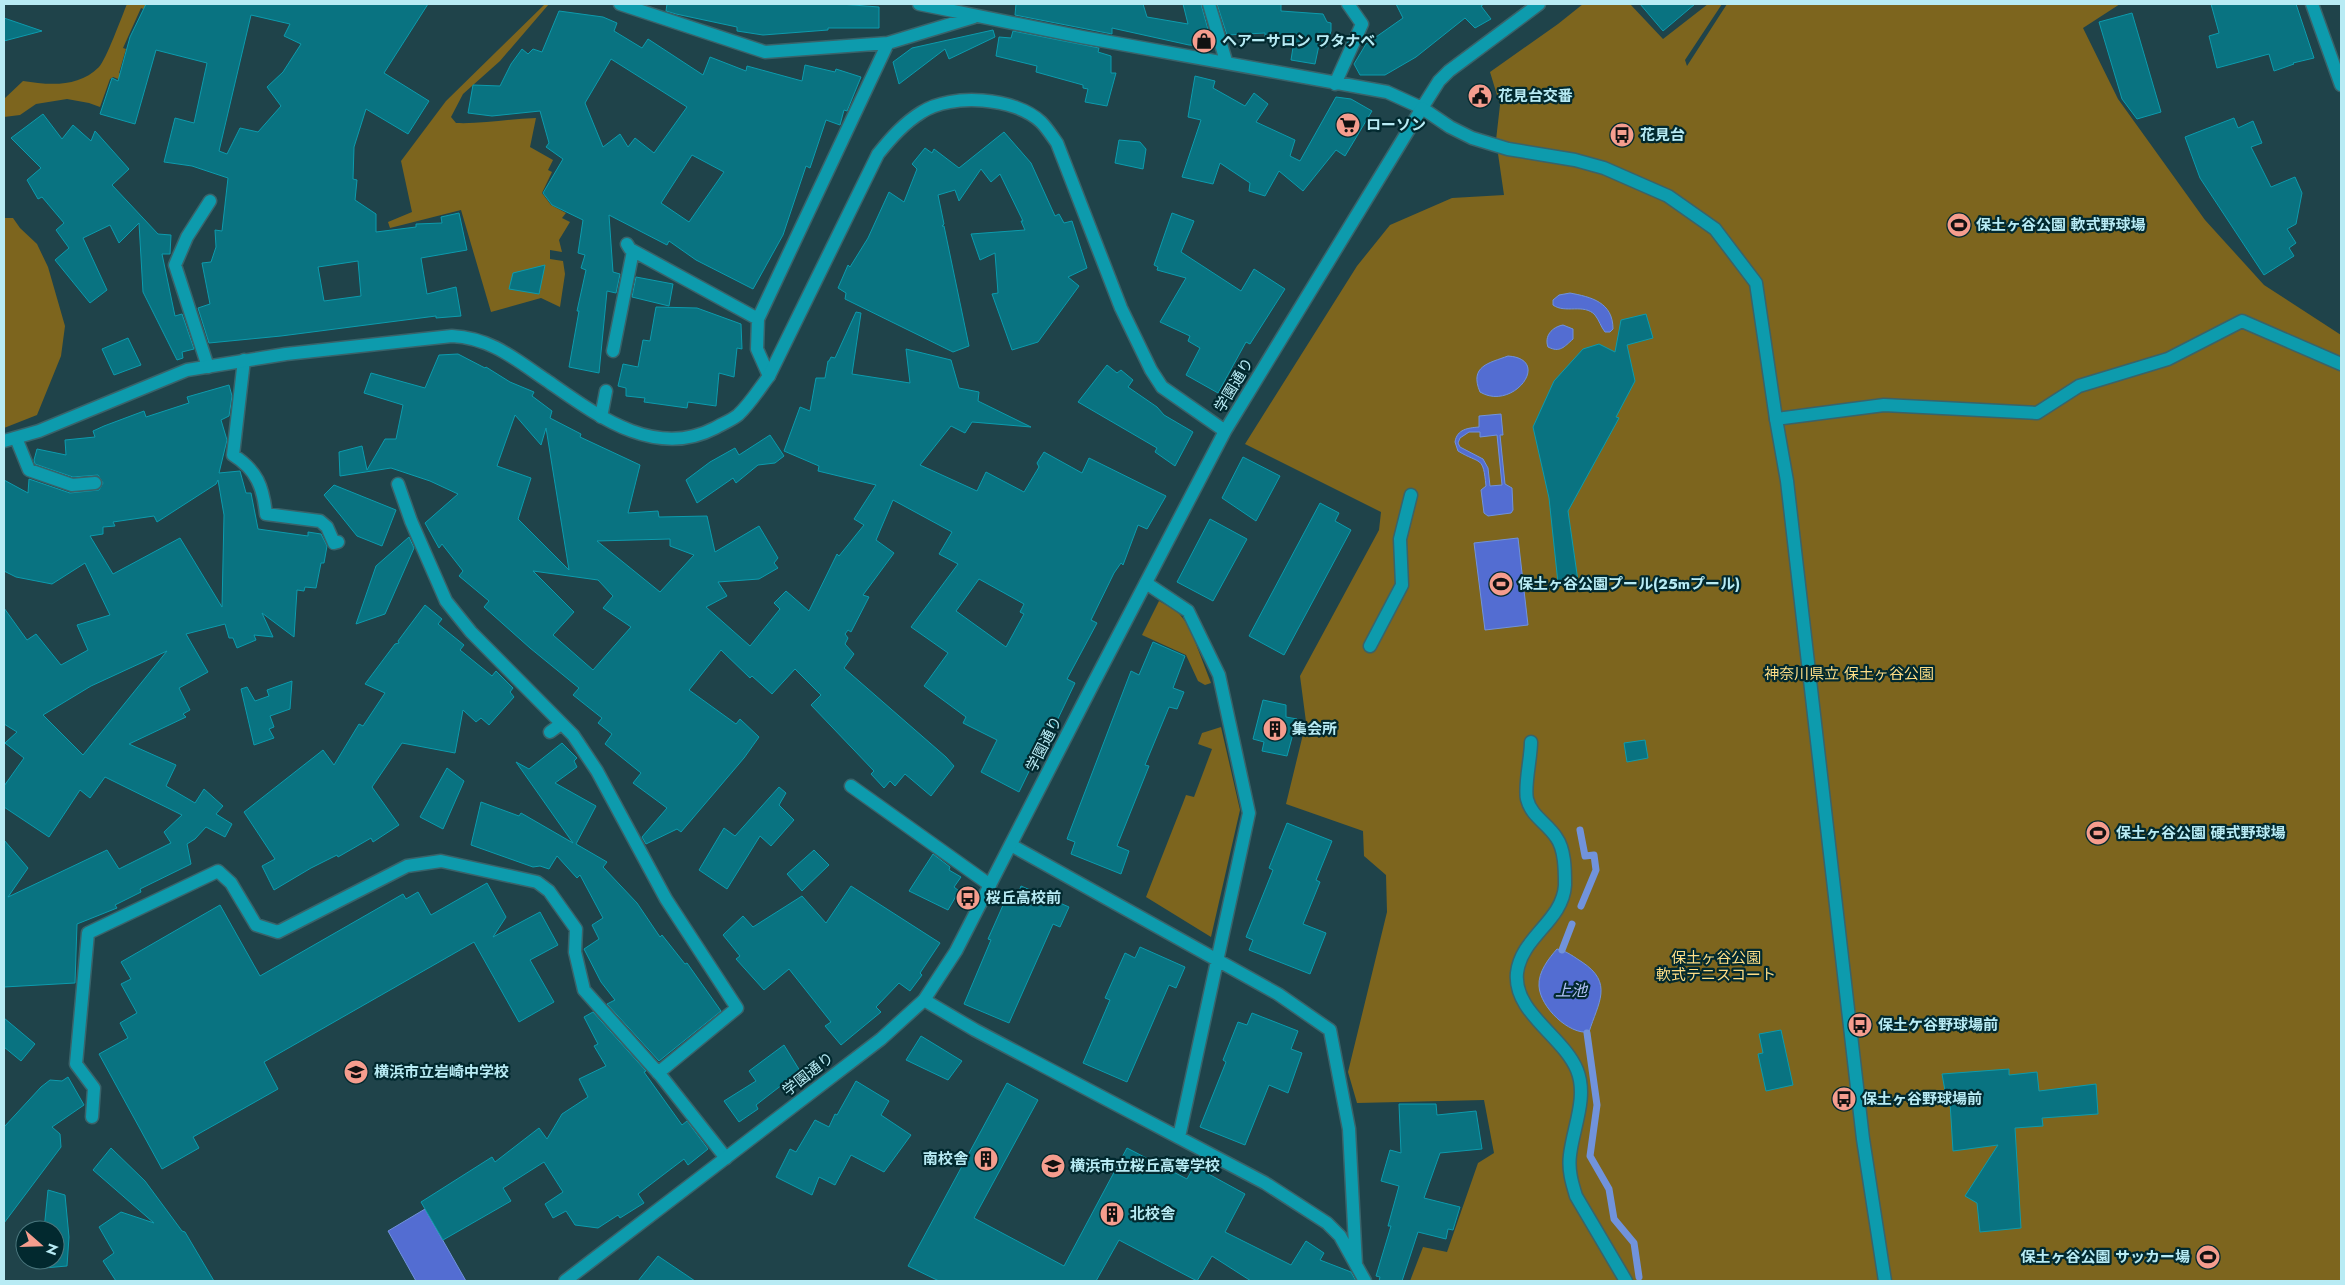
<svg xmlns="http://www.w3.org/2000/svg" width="2345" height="1285" font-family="Jost,'Noto Sans JP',sans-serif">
	<rect width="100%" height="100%" fill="#1f434a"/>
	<path fill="#7d651e" d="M127 4H151L158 7 155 14 141 8 123 48 126 49 119 73 122 74 124 81 113 77 110 79 100 107 89 103 67 99 36 104 20 115 4 117V99L23 81C49 85 78 88 99 67 106 60 122 16 127 4Z
		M545 4H549L500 61 463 94 451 117 456 123C482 124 509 119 536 118L530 147 553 160 548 170 552 172 542 193 551 205 566 213 562 218 570 222 559 240 562 252 550 250V259L563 261 565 274 560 307 541 298 491 312 461 210 390 228 388 222 412 212 401 161 446 101Z
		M1583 4H1630L1663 39 1708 4H1722L1685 60 1687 66 1727 4H2120L2083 28 2118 99 2205 220 2264 285 2341 335V1281H1410L1423 1247 1447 1252 1478 1163 1494 1153 1484 1100 1357 1103 1348 1072 1387 912 1386 875 1364 856 1363 831 1286 804 1306 722 1300 676 1379 530 1381 512 1245 444 1357 266 1390 225 1452 198 1504 195 1496 140 1500 105 1490 72 1558 24Z
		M4 218H13L20 228 37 244 48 267 65 326 61 356 37 415 4 428Z
		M1159 601 1177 611 1189 626 1211 683 1205 685 1198 681 1186 655 1142 635Z
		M1221 727 1240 810 1211 937 1146 897 1183 803 1186 795 1194 797 1212 749 1198 744 1202 733Z"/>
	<path fill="#536dd2" stroke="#7193dc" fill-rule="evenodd" d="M1570 293C1591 297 1613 302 1613 329L1610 332H1605C1601 327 1599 320 1595 315 1584 303 1565 314 1553 305V300L1559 295Z
		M1563 325 1573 329V339C1564 347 1560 353 1548 347 1544 336 1552 327 1563 325Z
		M1508 356C1553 359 1513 412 1480 392 1469 366 1489 363 1508 356Z
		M1501 414 1503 435H1500L1505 484 1512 488 1513 510 1511 513 1488 516 1484 513 1481 490 1486 486C1483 455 1481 465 1458 451L1455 442C1457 429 1468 428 1479 427V416ZM1469 432H1480V437L1497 435 1502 485 1490 486 1488 468 1483 459 1460 447 1458 443 1460 438Z
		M1518 538 1528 625 1485 630 1474 543Z
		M1557 949C1567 951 1574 957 1582 962 1614 983 1598 1003 1589 1032 1569 1035 1540 1007 1539 986 1538 972 1549 958 1557 949Z
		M425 1209 466 1281H416L388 1231Z"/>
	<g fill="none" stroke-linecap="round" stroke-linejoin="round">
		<path stroke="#7193dc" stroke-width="7" d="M1580 830 1585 856 1594 855 1596 870 1581 906
			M1562 950 1572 924
			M1587 1033 1597 1105 1590 1156 1609 1189 1614 1219 1634 1243 1639 1277"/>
	</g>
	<path fill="#097381" stroke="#0d9bad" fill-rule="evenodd" d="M146 4H428L384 73 429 101 408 134 366 109 354 147 353 179 357 180 355 200 376 214V232L416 227V224L442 223 441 217 459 213 467 250 421 258 427 294 456 287 461 316 436 318V316L281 336 209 343 198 308 210 304 202 263 211 262 216 247 215 230 222 231 228 178 192 166 164 162 175 118 194 123 207 63 156 50 135 124 100 114 112 78 118 81 130 37ZM251 15 290 24 284 36 301 44 283 72 267 87 281 106 258 132 240 128 227 154 219 151ZM358 261 361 296 324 301 318 267Z
		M667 4H840L879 7V28H828V30L763 35 737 31V27L676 14 666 11Z
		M1016 4H1143L1147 17 1188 24 1183 4H1201L1210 37 1209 46 1189 45 1112 28V34L1015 15Z
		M1217 4H1281V11L1323 14 1327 22 1331 23V31L1326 47 1319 45 1315 64 1291 60 1294 41 1265 39V33L1227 35Z
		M1396 4H1484L1481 6 1491 19 1475 28 1465 18 1416 57 1385 75H1360L1354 64 1366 44 1403 18Z
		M1640 4H1695L1663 31Z
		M2211 4H2296L2314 58 2293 63 2294 64 2274 71 2269 54 2217 68 2209 36 2219 33Z
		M559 11 603 17 617 23 614 31 642 48 648 39 703 75 710 57 746 71 747 66 802 81 805 65 835 72 836 69 861 77 847 111 844 110 840 125 826 120 810 168 806 166 783 235 753 289 696 260 669 241 667 245 609 215 613 272 620 274 616 293 607 291 599 373 569 367 579 311H577L586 270 581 268 585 255 578 253 583 220 552 205 543 193 563 159 546 147 549 143 540 111 492 116 468 113 473 85 500 86 511 64 522 49 528 54 533 49 542 52ZM611 59 687 107 654 153 635 138 628 147 620 134 603 147 585 103ZM692 155 724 172 689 222 661 203Z
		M2132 13 2161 112 2137 119 2122 99 2099 22Z
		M4 18 42 31 4 41Z
		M993 30 995 37 949 59 945 49 899 84 893 62 912 48Z
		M1013 31 1099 48 1098 52 1111 56V73H1116L1107 106 1085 102 1088 89 1083 88V85L1036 72 1037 66 996 56 999 37 1011 38Z
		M1195 76 1215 81 1213 88 1245 106 1254 93 1268 104 1256 122 1295 140 1290 156 1300 161 1336 97 1351 99 1372 111 1345 156 1336 150 1303 191 1279 171 1265 196 1249 191 1250 183 1220 163 1213 184 1182 177 1201 120 1188 117Z
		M43 114 62 139 73 125 91 141 95 131 129 169 112 185 158 234 171 235 170 254H162L175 316 182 314 194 349 182 352 183 358 177 360 143 292 139 223 119 243 110 225 83 238 107 290 90 303 55 260 69 248 56 230 64 223 42 197 38 199 27 180 41 168 11 138Z
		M2234 118 2238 128 2253 121 2262 143 2251 147 2271 187 2295 177 2302 193 2296 224 2287 229 2296 243 2289 248 2294 256 2264 275 2200 178 2185 137Z
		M1004 132 1031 163 1055 216 1059 214 1064 223 1072 221 1087 268 1068 277 1079 286 1038 342 1012 350 992 294 998 293 995 253 980 260 971 234 1025 230 1021 221H1023L1000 174 991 182 981 169 959 201 955 190 938 195 944 224 942 226H944L969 346 953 352 845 299 846 293 838 288 848 265 850 267 868 238 889 192 904 202 917 169 912 164 925 148 932 153 934 149 959 168Z
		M1119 140 1140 142 1146 149 1143 169 1115 163Z
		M1172 213 1194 221 1181 252 1241 291 1254 269 1285 289 1250 344 1246 342 1218 393 1186 375 1200 348 1188 341 1190 336 1160 322 1186 278 1157 270 1158 267 1154 265Z
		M545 265 539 294 509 289 513 273Z
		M636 277 673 284 669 306 632 297Z
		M656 307 697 308 741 324 742 349 737 348 734 377 719 373 716 406 688 402 687 408 644 402 645 398 626 396V388L618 386 623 364 638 367 643 340 650 341Z
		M856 312 861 313 852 374 910 383 906 349 951 360 959 388 979 392 978 401 1031 427 972 422 965 433 951 426 920 465 977 491 986 472 1024 492 1039 467 1037 463 1044 452 1082 473 1089 458 1166 496 1147 529 1138 525 1123 565 1121 563 1114 573 1091 620 1097 623 1067 679 1075 683 1054 727 1051 726 1019 792 981 772 997 740 963 723 966 717 924 686 948 653 911 627 958 564 939 554 952 532 893 500 876 540 894 553 863 595 869 597 851 632 848 630 845 634 848 638 845 644 854 654 844 668 946 757 954 766 931 796 905 774 895 786 890 781 884 788 871 774 874 771 811 705 821 695 795 669 772 694 752 676 750 678 721 650 689 690 736 724 740 719 759 737 744 758 681 832 677 829 646 844 642 837 667 808 633 783 641 773 605 744 612 734 598 723 602 718 573 695 579 688 530 648 484 607 489 601 459 576 463 571 442 544 439 548 425 523 458 494 430 481 391 468 340 476 339 452 362 446 367 470 385 439H396L403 405 364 393 371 373 425 388 439 355 458 354 485 368 486 367 510 382 534 392 532 396 552 411 550 418 581 434 580 437 640 465 628 513 658 511 659 517 707 516 715 552 759 526 778 558 774 563 778 568 759 579 718 582 727 596 706 607 750 646 780 609 774 603 786 591 809 611 837 554 839 556 864 525 854 519 876 485 818 471 819 466 784 451 800 407 810 411 816 378H825L828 361H829L831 357 835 358ZM515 415 541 445 546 428 569 570 518 519 531 478 497 466ZM670 539V546L694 555 660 592 597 541ZM533 571 598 580 613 596 603 608 631 627 593 670 553 635 574 612ZM979 579 1024 604 1020 612 1024 614 1006 647 956 611Z
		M1646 314 1653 338 1627 345 1635 381 1616 417 1619 418 1568 511 1578 581 1558 583 1549 498 1533 427 1554 381 1583 349 1599 344 1615 352 1621 320Z
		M128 338 141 365 114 375 102 349Z
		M1107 365 1117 373 1121 370 1133 380 1128 387 1157 407 1164 415 1193 432 1175 466 1155 452 1157 448 1078 402Z
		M229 385 232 396 229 416 221 420 227 440 219 473 240 471 246 493H251L258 529 308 536V532L321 534 327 546 324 563H321L316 588 305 587 304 591 297 590 294 637 262 613 273 637 254 635 256 640 237 648 233 638H229L225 624 186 634 208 672 179 688 190 710 183 714 186 717 129 744 176 765 166 786 195 803 204 789 223 806 216 814 232 824 225 837 206 827 195 839 187 844 191 864 140 889 141 892 115 905 117 908 77 924 75 983 4 987V840L28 868 8 897 107 850 119 869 171 843 164 832 182 815 105 777 90 798 80 790 49 837 4 807V786L24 758 5 743 17 732 4 724V608L27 640 36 634 61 665 88 650 77 625 110 615 85 563 52 584 16 577 4 571V480L28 493 29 479 70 493 99 490 103 483 98 475 73 477 35 464 34 460 37 449 66 455 65 440 95 437 93 431 104 426 144 411 146 417 189 403 187 397ZM218 480 224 515 222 607 180 538 113 574 90 536 103 534V527L115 526 113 522 154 516 157 522 216 484ZM167 651 83 755 43 715 91 686Z
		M770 435 784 456 775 463 758 465 736 483 733 478 697 503 686 480 710 462 735 448 739 455Z
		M1243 457 1280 476 1256 521 1222 498Z
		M334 485 396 510 382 546 357 536 324 495Z
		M1320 503 1339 513 1335 521 1351 530 1284 655 1249 636Z
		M1210 519 1247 539 1213 601 1177 582Z
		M409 537 414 548 385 614 356 624 376 566Z
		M425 605 442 619 438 624 464 645 460 650 492 676 496 671 513 688 510 692 514 697 489 725 481 718 476 722 463 710 455 753 402 743 372 787 399 825 373 842 371 838 338 857 337 855 311 868 274 890 262 866 275 859 244 812 323 750 334 765 359 724 363 726 385 693 365 684 395 644 399 643 398 641Z
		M1153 642 1185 656 1173 688 1184 692 1177 709 1169 707 1145 765 1149 766 1117 846 1129 851 1121 874 1071 854 1075 842 1067 839 1131 671 1139 675Z
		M292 681 290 709 270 716 274 727 269 729 274 738 254 745 241 689 247 687 255 701 269 696 267 690Z
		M1263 700 1286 705V717L1297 719 1287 756 1262 751 1264 742 1253 739Z
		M1645 740 1648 758 1627 762 1624 743Z
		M562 743 577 758 574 761 577 767 555 783 596 806 576 844 607 862 603 867 637 903 660 937 662 935 685 964 687 963 721 1011 659 1061 607 1004 615 1000 601 982 584 949 599 939 592 925 603 918 580 875 577 878 557 856 549 869 540 866 533 867 471 845 481 802 519 816 521 813 573 843 516 762 529 769Z
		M447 768 464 781 443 829 420 817Z
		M779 787 786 793 779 805 794 820 771 846 760 836 727 889 699 870 724 828 735 836Z
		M1287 823 1332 841 1316 880 1320 882 1303 924 1326 933 1310 974 1249 950 1253 940 1246 937 1273 870 1269 868Z
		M814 850 829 865 802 891 787 874Z
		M933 854 950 867 949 870 961 877 954 887 959 891 948 910 909 891Z
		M487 883 506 917 493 937 540 912 558 945 530 960 554 1002 519 1022 474 942 264 1062 278 1089 193 1137 199 1148 162 1169 99 1054 128 1038 120 1023 137 1013 121 984 131 979 121 962 220 905 260 976 403 894 406 899 418 892 431 915Z
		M851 886 940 943 920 973 922 975 910 991 899 983 876 1007 881 1012 841 1045 825 1026 831 1022 789 969 764 990 736 959 740 956 723 935 743 916 753 927 802 896 826 923Z
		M1021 886 1069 907 1060 927 1053 924 1009 1023 964 1004 991 940 988 939 1008 894 1017 897Z
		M1140 947 1185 967 1176 988 1169 985 1127 1082 1083 1063 1110 1000 1105 998 1125 953 1135 958Z
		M593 1012 646 1071 644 1072 682 1125 687 1121 708 1149 688 1165 684 1159 638 1194 644 1203 620 1218 618 1215 598 1228 575 1225 566 1211 553 1218 545 1204 563 1192 544 1162 503 1188 511 1201 443 1240 421 1202 492 1157 495 1162 539 1128 547 1139 562 1114 588 1097 579 1079 606 1066 594 1046 598 1044 584 1017Z
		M1252 1013 1298 1031 1291 1049 1302 1053 1288 1093 1269 1085 1245 1145 1200 1127 1226 1062 1223 1060 1238 1022 1247 1025Z
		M4 1018 35 1044 21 1061 4 1047Z
		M1781 1030 1793 1085 1766 1091 1758 1054 1763 1053 1759 1034Z
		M921 1036 962 1061 948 1080 906 1060Z
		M784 1045 800 1071 756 1105 758 1109 739 1122 724 1101 756 1081 749 1071Z
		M2009 1069V1075L2037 1072 2039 1091 2096 1084 2098 1114 2042 1118 2043 1126 2015 1128 2021 1228 1980 1232 1977 1203 1965 1196 1998 1145 1953 1151 1950 1102H1947L1942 1074Z
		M68 1077 84 1105 52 1127 60 1134 61 1147 4 1223V1127L41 1087 50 1080 62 1081Z
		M856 1081 889 1101 881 1115 911 1135 884 1172 851 1155 835 1185 819 1177 812 1195 776 1177 790 1149 796 1152 815 1120 829 1127 835 1114 837 1115Z
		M1007 1083 1038 1100 974 1218 1064 1266 1127 1148 1187 1179 1194 1166 1245 1194 1225 1232 1291 1265 1306 1241 1324 1253 1320 1260 1351 1272 1356 1281H1251L1212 1256 1197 1281 1119 1240 1096 1281H939L908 1266Z
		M1399 1104H1436L1437 1115 1476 1111 1482 1149 1440 1153 1424 1198 1460 1207 1453 1230 1448 1229 1446 1239 1418 1232 1402 1281H1379L1380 1277 1376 1276 1391 1226H1388L1399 1186 1381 1181 1390 1150 1401 1153Z
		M111 1148 145 1181 182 1231 185 1232 214 1281H116L103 1261 114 1253 99 1227 121 1212 154 1223 93 1170Z
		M48 1190 65 1195 69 1237 67 1266 44 1268V1260H55V1230H44Z
		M658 1256 695 1281H638Z"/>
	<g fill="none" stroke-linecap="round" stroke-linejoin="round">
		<defs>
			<path id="pedestrian" d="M1370 646 1402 585 1400 539 1411 495
				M1531 742C1531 758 1524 786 1527 799 1531 816 1547 823 1556 837 1565 849 1565 870 1565 885 1563 921 1521 937 1517 973 1513 1012 1563 1036 1577 1070 1588 1097 1573 1128 1570 1155 1568 1170 1572 1183 1576 1196L1626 1281"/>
			<path id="minor" d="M620 4 765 52 888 43 974 17
				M919 4 1082 37 1387 92 1422 108 1439 81 1449 71 1539 4
				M1209 4 1226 61
				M2312 4 2341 85
				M1335 84 1362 24 1348 4
				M627 244 630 249 758 319
				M613 351 633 251
				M244 360 233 455C257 470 263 487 266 514L320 521 327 527 334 543 338 542
				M208 367 175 265 187 237 210 201
				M769 376 757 349 758 319 888 43
				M601 417 606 391
				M1776 419 1884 405 2037 413 2079 386 2168 359 2242 321 2341 364
				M16 438 29 470 72 485 95 483
				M398 484 411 521 446 601 471 632 573 735 597 771 666 899 737 1008 658 1073
				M1146 583 1188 611 1219 675 1249 813 1179 1137
				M550 732 561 724
				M851 786 990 885
				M1011 845 1278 994 1330 1030 1349 1129 1356 1265
				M924 1000 975 1030 1265 1183 1327 1223 1340 1236 1365 1281
				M92 1117 94 1088 76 1064 88 933 218 871 231 883 256 925 278 932 407 866 441 861 537 882 549 891 576 929 575 952 584 990 661 1076 726 1158"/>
			<path id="tertiary" d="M4 441 39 431 187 370 286 354 452 336C491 338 515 359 546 380 595 414 654 460 715 428 722 424 732 420 738 415 750 404 759 389 769 376L878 154C891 138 904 123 922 112 951 93 1015 97 1041 122 1047 128 1052 136 1057 143L1121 308 1151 370 1162 387 1225 431
				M565 1281 881 1039 924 1000 956 951 1093 684 1225 431 1422 108 1450 127 1472 138 1508 149 1575 160 1604 168 1668 196 1715 229 1756 283 1776 419 1787 481 1863 1139 1885 1281"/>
		</defs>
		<use href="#pedestrian" stroke="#39636a" stroke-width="15"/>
		<use href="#minor" stroke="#39636a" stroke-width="15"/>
		<use href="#tertiary" stroke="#39636a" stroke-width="15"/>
		<use href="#pedestrian" stroke="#0d9bad" stroke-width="12"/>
		<use href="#minor" stroke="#0d9bad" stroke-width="12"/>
		<use href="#tertiary" stroke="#0d9bad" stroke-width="12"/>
	</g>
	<defs>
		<symbol id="shop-disc" viewBox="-11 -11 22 22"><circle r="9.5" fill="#f59d8e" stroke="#02292f"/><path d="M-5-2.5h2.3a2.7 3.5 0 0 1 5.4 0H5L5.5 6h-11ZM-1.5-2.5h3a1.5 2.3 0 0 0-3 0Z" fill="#111"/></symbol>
		<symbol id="civic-disc" viewBox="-11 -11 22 22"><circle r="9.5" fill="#f59d8e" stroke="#02292f"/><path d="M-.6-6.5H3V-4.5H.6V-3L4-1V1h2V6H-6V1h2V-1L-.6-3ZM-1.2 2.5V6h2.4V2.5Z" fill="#111"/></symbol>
		<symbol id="supermarket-disc" viewBox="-11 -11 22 22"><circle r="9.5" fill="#f59d8e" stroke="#02292f"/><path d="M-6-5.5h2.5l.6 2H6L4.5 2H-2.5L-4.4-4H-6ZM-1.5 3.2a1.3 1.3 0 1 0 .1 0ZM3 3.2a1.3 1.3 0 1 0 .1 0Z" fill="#111"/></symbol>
		<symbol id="bus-disc" viewBox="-11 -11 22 22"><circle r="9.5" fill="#f59d8e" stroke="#02292f"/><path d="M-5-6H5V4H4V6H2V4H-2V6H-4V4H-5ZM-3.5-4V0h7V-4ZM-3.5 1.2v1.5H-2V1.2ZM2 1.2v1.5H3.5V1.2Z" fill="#111"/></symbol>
		<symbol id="stadium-disc" viewBox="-11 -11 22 22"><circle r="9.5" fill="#f59d8e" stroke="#02292f"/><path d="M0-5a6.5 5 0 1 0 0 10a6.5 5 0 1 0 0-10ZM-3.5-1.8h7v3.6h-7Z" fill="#111"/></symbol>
		<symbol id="building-disc" viewBox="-11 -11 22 22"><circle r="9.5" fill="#f59d8e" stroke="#02292f"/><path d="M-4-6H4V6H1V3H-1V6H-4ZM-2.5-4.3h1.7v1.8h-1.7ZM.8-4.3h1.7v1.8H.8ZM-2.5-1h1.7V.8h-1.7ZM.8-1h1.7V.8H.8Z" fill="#111"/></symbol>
		<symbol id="school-disc" viewBox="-11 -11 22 22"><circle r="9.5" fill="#f59d8e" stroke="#02292f"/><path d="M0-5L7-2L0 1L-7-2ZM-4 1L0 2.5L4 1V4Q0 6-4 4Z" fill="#111"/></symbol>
	</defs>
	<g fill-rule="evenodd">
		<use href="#shop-disc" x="1190" y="27" width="28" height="28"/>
		<use href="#civic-disc" x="1466" y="82" width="28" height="28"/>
		<use href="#supermarket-disc" x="1334" y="111" width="28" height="28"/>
		<use href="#bus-disc" x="1608" y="121" width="28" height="28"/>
		<use href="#stadium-disc" x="1945" y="211" width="28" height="28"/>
		<use href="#stadium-disc" x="1487" y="570" width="28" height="28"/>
		<use href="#building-disc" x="1261" y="715" width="28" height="28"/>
		<use href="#stadium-disc" x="2084" y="819" width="28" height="28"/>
		<use href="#bus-disc" x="954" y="884" width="28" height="28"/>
		<use href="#bus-disc" x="1846" y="1011" width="28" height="28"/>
		<use href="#school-disc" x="342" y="1058" width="28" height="28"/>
		<use href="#bus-disc" x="1830" y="1085" width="28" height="28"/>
		<use href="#building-disc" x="972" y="1145" width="28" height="28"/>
		<use href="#school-disc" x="1039" y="1152" width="28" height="28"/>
		<use href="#building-disc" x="1098" y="1200" width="28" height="28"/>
		<use href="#stadium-disc" x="2194" y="1243" width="28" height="28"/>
	</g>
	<g text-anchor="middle" stroke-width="4.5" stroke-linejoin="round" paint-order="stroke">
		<g font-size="15" font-weight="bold" fill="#b8ebf4" stroke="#02292f" text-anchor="start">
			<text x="1222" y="46">ヘアーサロン ワタナベ</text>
			<text x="1498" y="101">花見台交番</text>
			<text x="1366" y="130">ローソン</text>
			<text x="1640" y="140">花見台</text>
			<text x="1976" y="230">保土ヶ谷公園 軟式野球場</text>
			<text x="1518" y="589">保土ヶ谷公園プール(25mプール)</text>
			<text x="1292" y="734">集会所</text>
			<text x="2116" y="838">保土ヶ谷公園 硬式野球場</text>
			<text x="986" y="903">桜丘高校前</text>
			<text x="1878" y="1030">保土ケ谷野球場前</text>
			<text x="374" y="1077">横浜市立岩崎中学校</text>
			<text x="1862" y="1104">保土ヶ谷野球場前</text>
			<text x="968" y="1164" text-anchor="end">南校舎</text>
			<text x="1070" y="1171">横浜市立桜丘高等学校</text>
			<text x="1130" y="1219">北校舎</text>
			<text x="2190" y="1262" text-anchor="end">保土ヶ谷公園 サッカー場</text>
		</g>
		<g font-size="15" fill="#b8ebf4" stroke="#02292f">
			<text transform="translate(1234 385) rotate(-59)" y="5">学園通り</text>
			<text transform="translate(1044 744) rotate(-63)" y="5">学園通り</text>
			<text transform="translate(808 1074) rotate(-38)" y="5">学園通り</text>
		</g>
		<g font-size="15" fill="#fede87" stroke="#02292f">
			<text x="1849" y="679">神奈川県立 保土ヶ谷公園</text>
			<text x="1716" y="963">保土ヶ谷公園<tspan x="1716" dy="17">軟式テニスコート</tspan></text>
		</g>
		<g font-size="16" font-style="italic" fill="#b0c1f5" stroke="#02292f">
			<text x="1571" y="996">上池</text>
		</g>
	</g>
	<rect width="2345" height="1285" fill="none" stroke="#b8ebf4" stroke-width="10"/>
	<g transform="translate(40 1245) rotate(110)"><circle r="24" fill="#02292f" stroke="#4b777e"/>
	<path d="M0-4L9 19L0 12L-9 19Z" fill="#f59d8e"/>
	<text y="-8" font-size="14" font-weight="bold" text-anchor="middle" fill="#b8ebf4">N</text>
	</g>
</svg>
